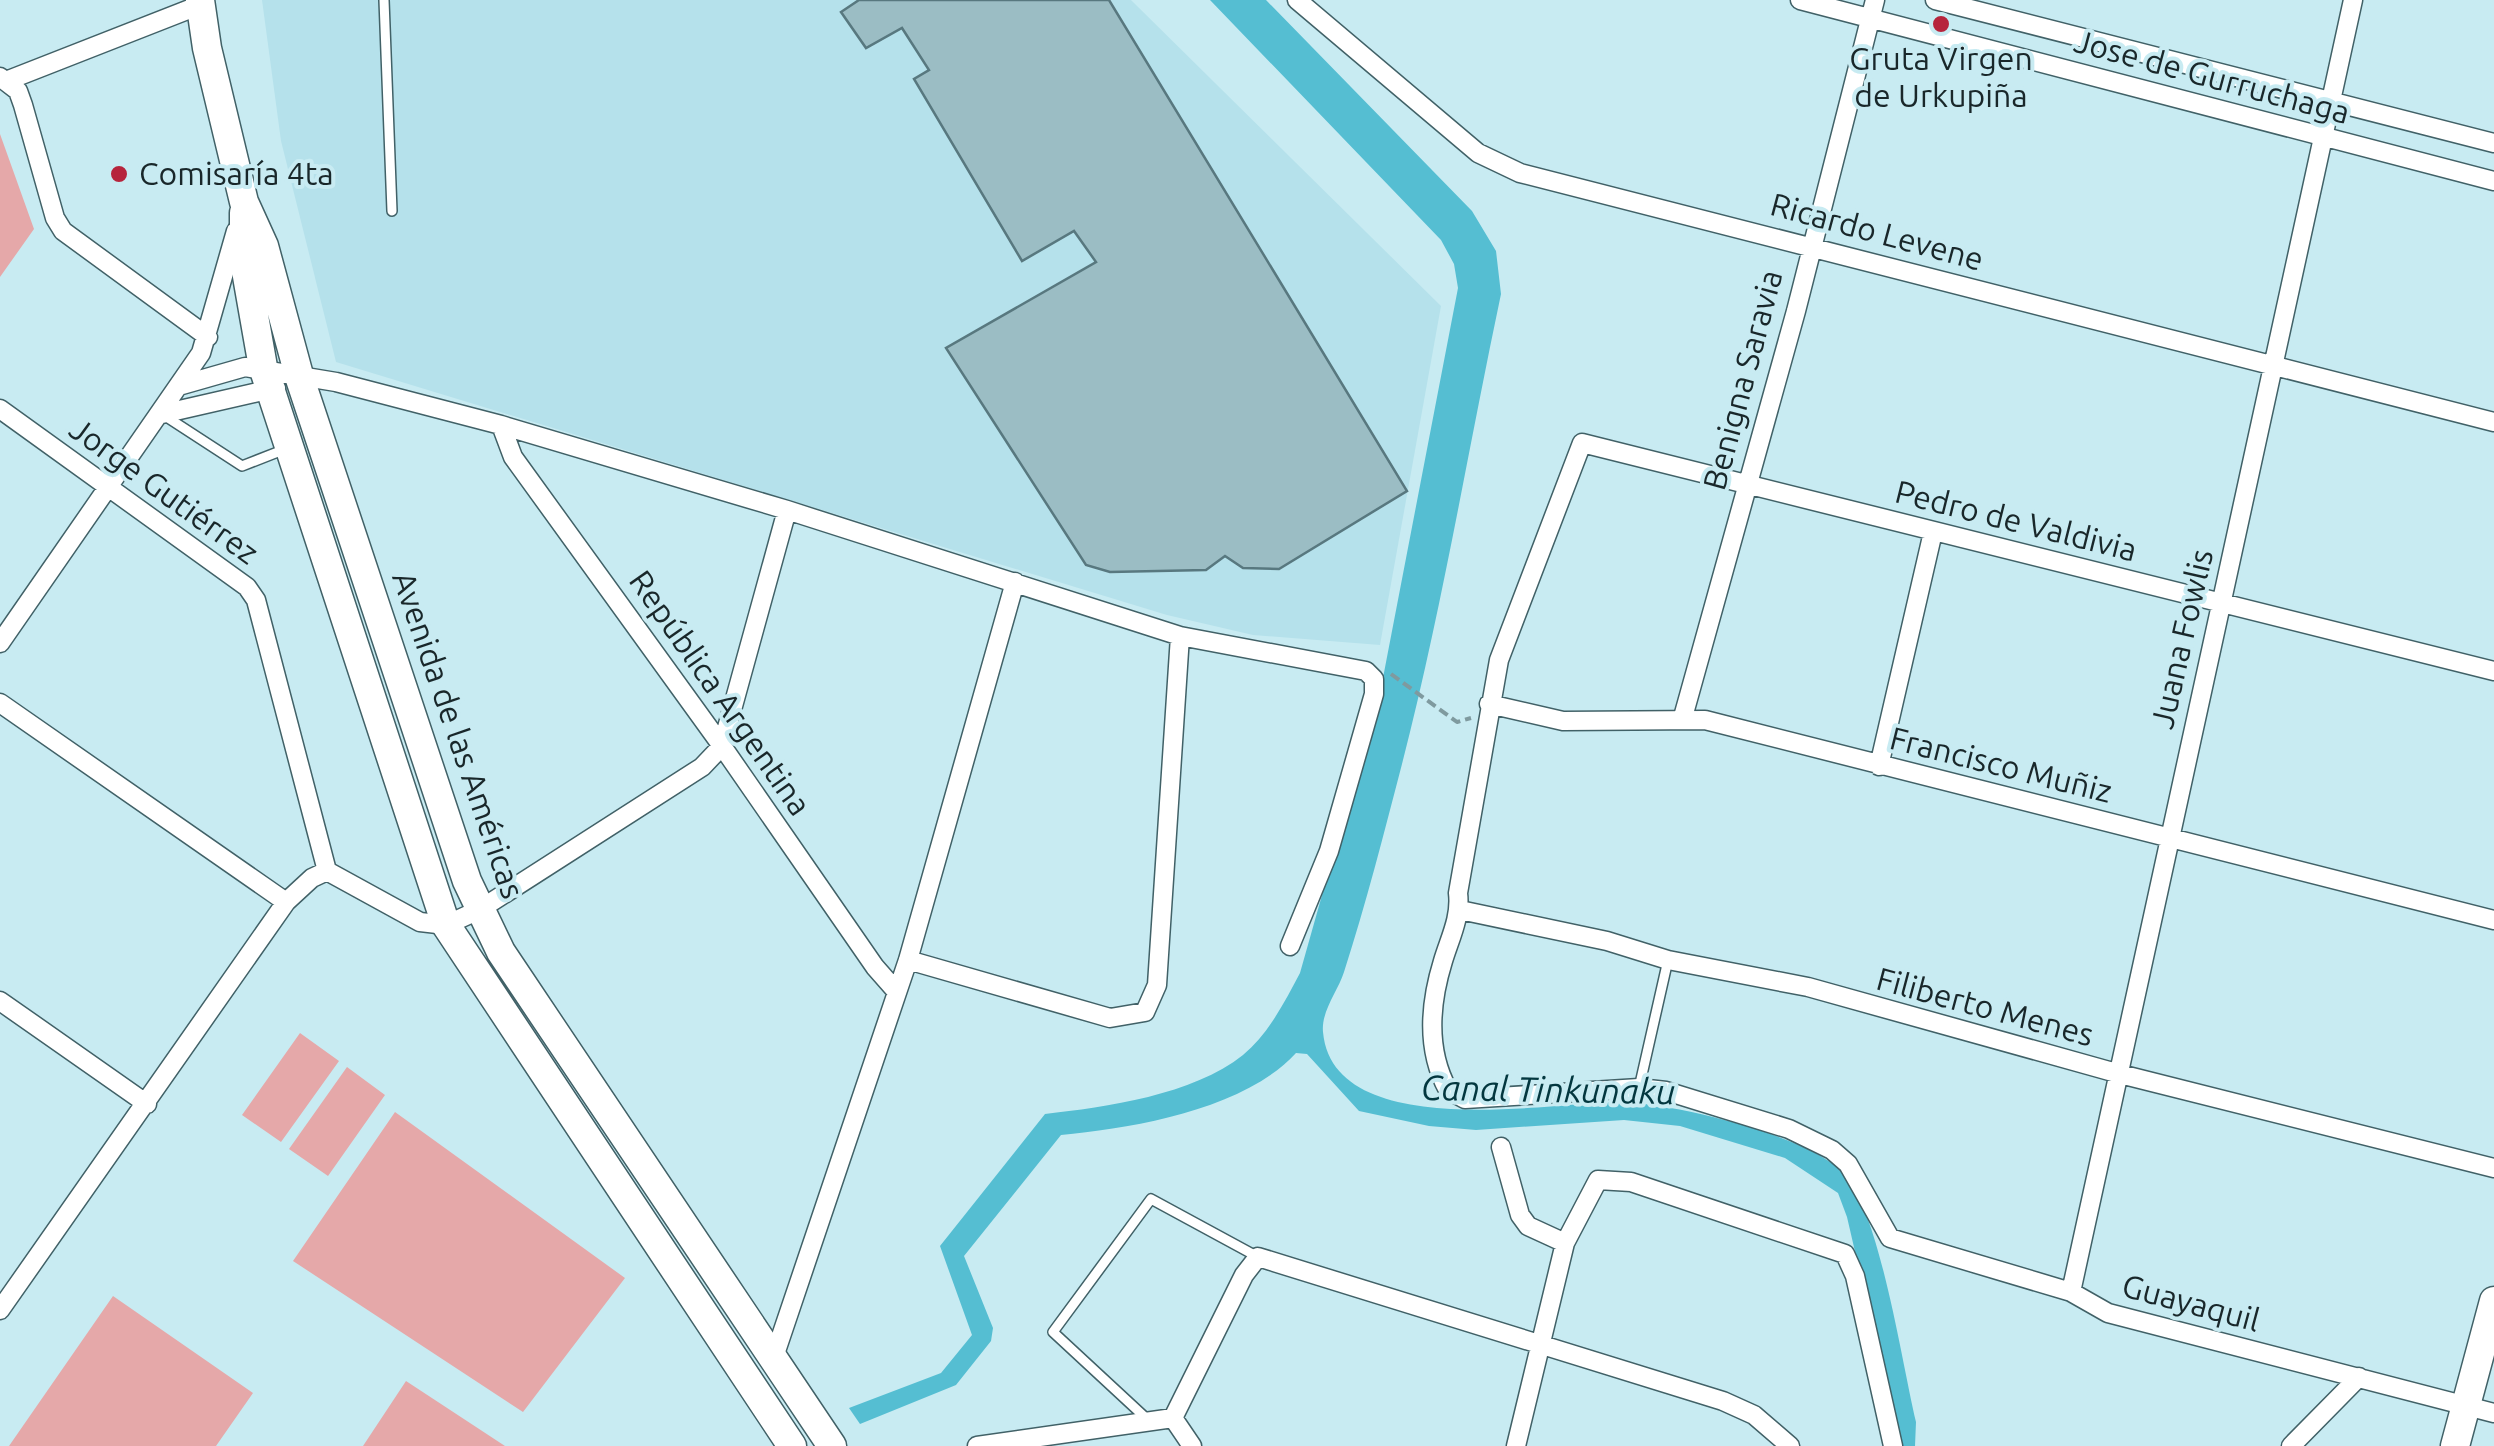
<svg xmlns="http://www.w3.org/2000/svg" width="2494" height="1446" font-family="Ubuntu,sans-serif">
	<rect width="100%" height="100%" fill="#c8ebf2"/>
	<path fill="#b5e1eb" d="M262 0H1131L1441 306 1380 645 1253 635 1167 615 336 362 281 141Z"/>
	<path fill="#e5a8a9" d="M0 134 34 229 0 277Z
		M300 1033 339 1061 281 1142 242 1115Z
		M347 1067 385 1095 328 1176 289 1149Z
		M395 1112 625 1278 523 1412 293 1261Z
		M113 1296 253 1393 216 1446H9Z
		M406 1381 505 1446H363Z"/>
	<path fill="#55bed2" d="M1210 0H1266L1472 211 1496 251 1501 294C1468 450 1442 609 1402 764 1384 833 1366 904 1344 972 1338 991 1321 1011 1323 1032 1333 1141 1543 1104 1615 1102 1666 1101 1816 1136 1847 1177 1881 1221 1902 1363 1916 1422L1915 1446H1900L1847 1217 1838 1193 1785 1158 1680 1126 1624 1120 1476 1130 1429 1126 1359 1111 1307 1054 1296 1053C1245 1109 1134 1128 1061 1135L964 1256 993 1328 991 1341 956 1385 860 1424 849 1408 941 1373 972 1335 940 1246 1045 1114C1106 1107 1193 1095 1243 1055 1269 1033 1284 1003 1300 973L1382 683 1458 288 1454 264 1441 240Z"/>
	<path fill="#9bbdc4" stroke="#58787f" stroke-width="2.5" d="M859 0H1109L1407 491 1279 569 1243 568 1225 556 1206 570 1110 572 1086 565 946 348 1096 262 1074 231 1022 261 914 79 929 70 902 28 866 48 841 12Z"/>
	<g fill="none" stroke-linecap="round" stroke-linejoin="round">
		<defs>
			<path id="lane" d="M384 0 392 211
				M162 414 242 466 288 448
				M1639 1088 1668 960
				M1148 1420 1053 1332 1151 1199 1258 1257"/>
			<path id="street" d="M1297 0 1478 153 1520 173 2494 422
				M1800 0 2494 181
				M1935 0 2494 143
				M0 77 18 91 23 105 55 218 63 231 208 337
				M6 81 200 5
				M182 385 245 367 336 382 501 425 787 510 1180 636 1366 671 1374 679V694L1329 851 1290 946
				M0 409 247 587 256 600 327 871
				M162 414 276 388
				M501 425 513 457 722 746 875 967 897 992
				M0 643 201 353 236 231
				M2494 671 1582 443 1499 660 1458 893C1461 917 1450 938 1443 961 1430 1003 1426 1050 1448 1090L1465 1099 1639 1088 1666 1091 1789 1129 1832 1150 1848 1164 1890 1238 2071 1292 2108 1313 2494 1413
				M0 703 286 902 312 878 327 871 420 922 446 925 479 910 702 767 722 746 787 510
				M1489 704 1563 721 1705 720 2494 920
				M1683 717 1796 311 1875 0
				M1879 766 1933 532
				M1460 910 1607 941 1668 960 1808 987 2120 1074 2494 1168
				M908 960 1110 1018 1145 1012 1157 985 1180 636
				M0 1001 147 1104
				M1501 1147 1520 1215 1528 1226 1565 1243
				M2071 1292 2353 0
				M0 1310 286 902
				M773 1360 908 960 1015 582
				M1173 1418 1192 1446
				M977 1446 1173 1418 1244 1275 1258 1257 1723 1401 1754 1415 1790 1446
				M1516 1446 1565 1243 1598 1180 1631 1182 1845 1254 1855 1276 1893 1446
				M2291 1446 2359 1377"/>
			<path id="secondary" d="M200 0 207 48 244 202 264 246 300 379 467 881 501 952 832 1446
				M244 213V259L263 367 446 925 792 1446
				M2455 1446 2494 1301"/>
		</defs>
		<use href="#lane" stroke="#416167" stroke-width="12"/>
		<use href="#street" stroke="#416167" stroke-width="21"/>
		<use href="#secondary" stroke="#416167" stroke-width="31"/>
		<path stroke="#7f9a9f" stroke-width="4" stroke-dasharray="10 5" stroke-linecap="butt" d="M1391 674 1457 722 1471 718"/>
		<use href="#lane" stroke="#fff" stroke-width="9"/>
		<use href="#street" stroke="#fff" stroke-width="18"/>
		<use href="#secondary" stroke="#fff" stroke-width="28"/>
	</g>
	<g fill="#b6243c" stroke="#c8ebf2" stroke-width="4">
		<circle cx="1941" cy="24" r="10"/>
		<circle cx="119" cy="174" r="10"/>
	</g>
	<g text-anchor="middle" stroke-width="8" stroke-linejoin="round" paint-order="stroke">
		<g font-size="32" fill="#19272a" stroke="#c8ebf2">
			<text x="1941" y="70">Gruta Virgen<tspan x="1941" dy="37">de Urkupiña</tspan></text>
			<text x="139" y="185" text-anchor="start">Comisaría 4ta</text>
		</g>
		<g font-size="32" fill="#19272a" stroke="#c8ebf2">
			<text transform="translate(2212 77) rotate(15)" y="11">Jose de Gurruchaga</text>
			<text transform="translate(1877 232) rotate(15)" y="11">Ricardo Levene</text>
			<text transform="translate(1743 380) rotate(-75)" y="11">Benigna Saravia</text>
			<text transform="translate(164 491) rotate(36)" y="11">Jorge Gutiérrez</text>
			<text transform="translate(2016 521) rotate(14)" y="11">Pedro de Valdivia</text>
			<text transform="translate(2182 639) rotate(-77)" y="11">Juana Fowlis</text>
			<text transform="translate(720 693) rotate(55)" y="11">República Argentina</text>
			<text transform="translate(458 735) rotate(71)" y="11">Avenida de las Américas</text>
			<text transform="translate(2001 765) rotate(14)" y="11">Francisco Muñiz</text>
			<text transform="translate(1985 1007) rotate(15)" y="11">Filiberto Menes</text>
			<text transform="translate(2191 1303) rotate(15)" y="11">Guayaquil</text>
		</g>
		<g font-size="35" font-style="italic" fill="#03373f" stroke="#c8ebf2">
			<text transform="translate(1548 1090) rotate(1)" y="12">Canal Tinkunaku</text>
		</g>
	</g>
</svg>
